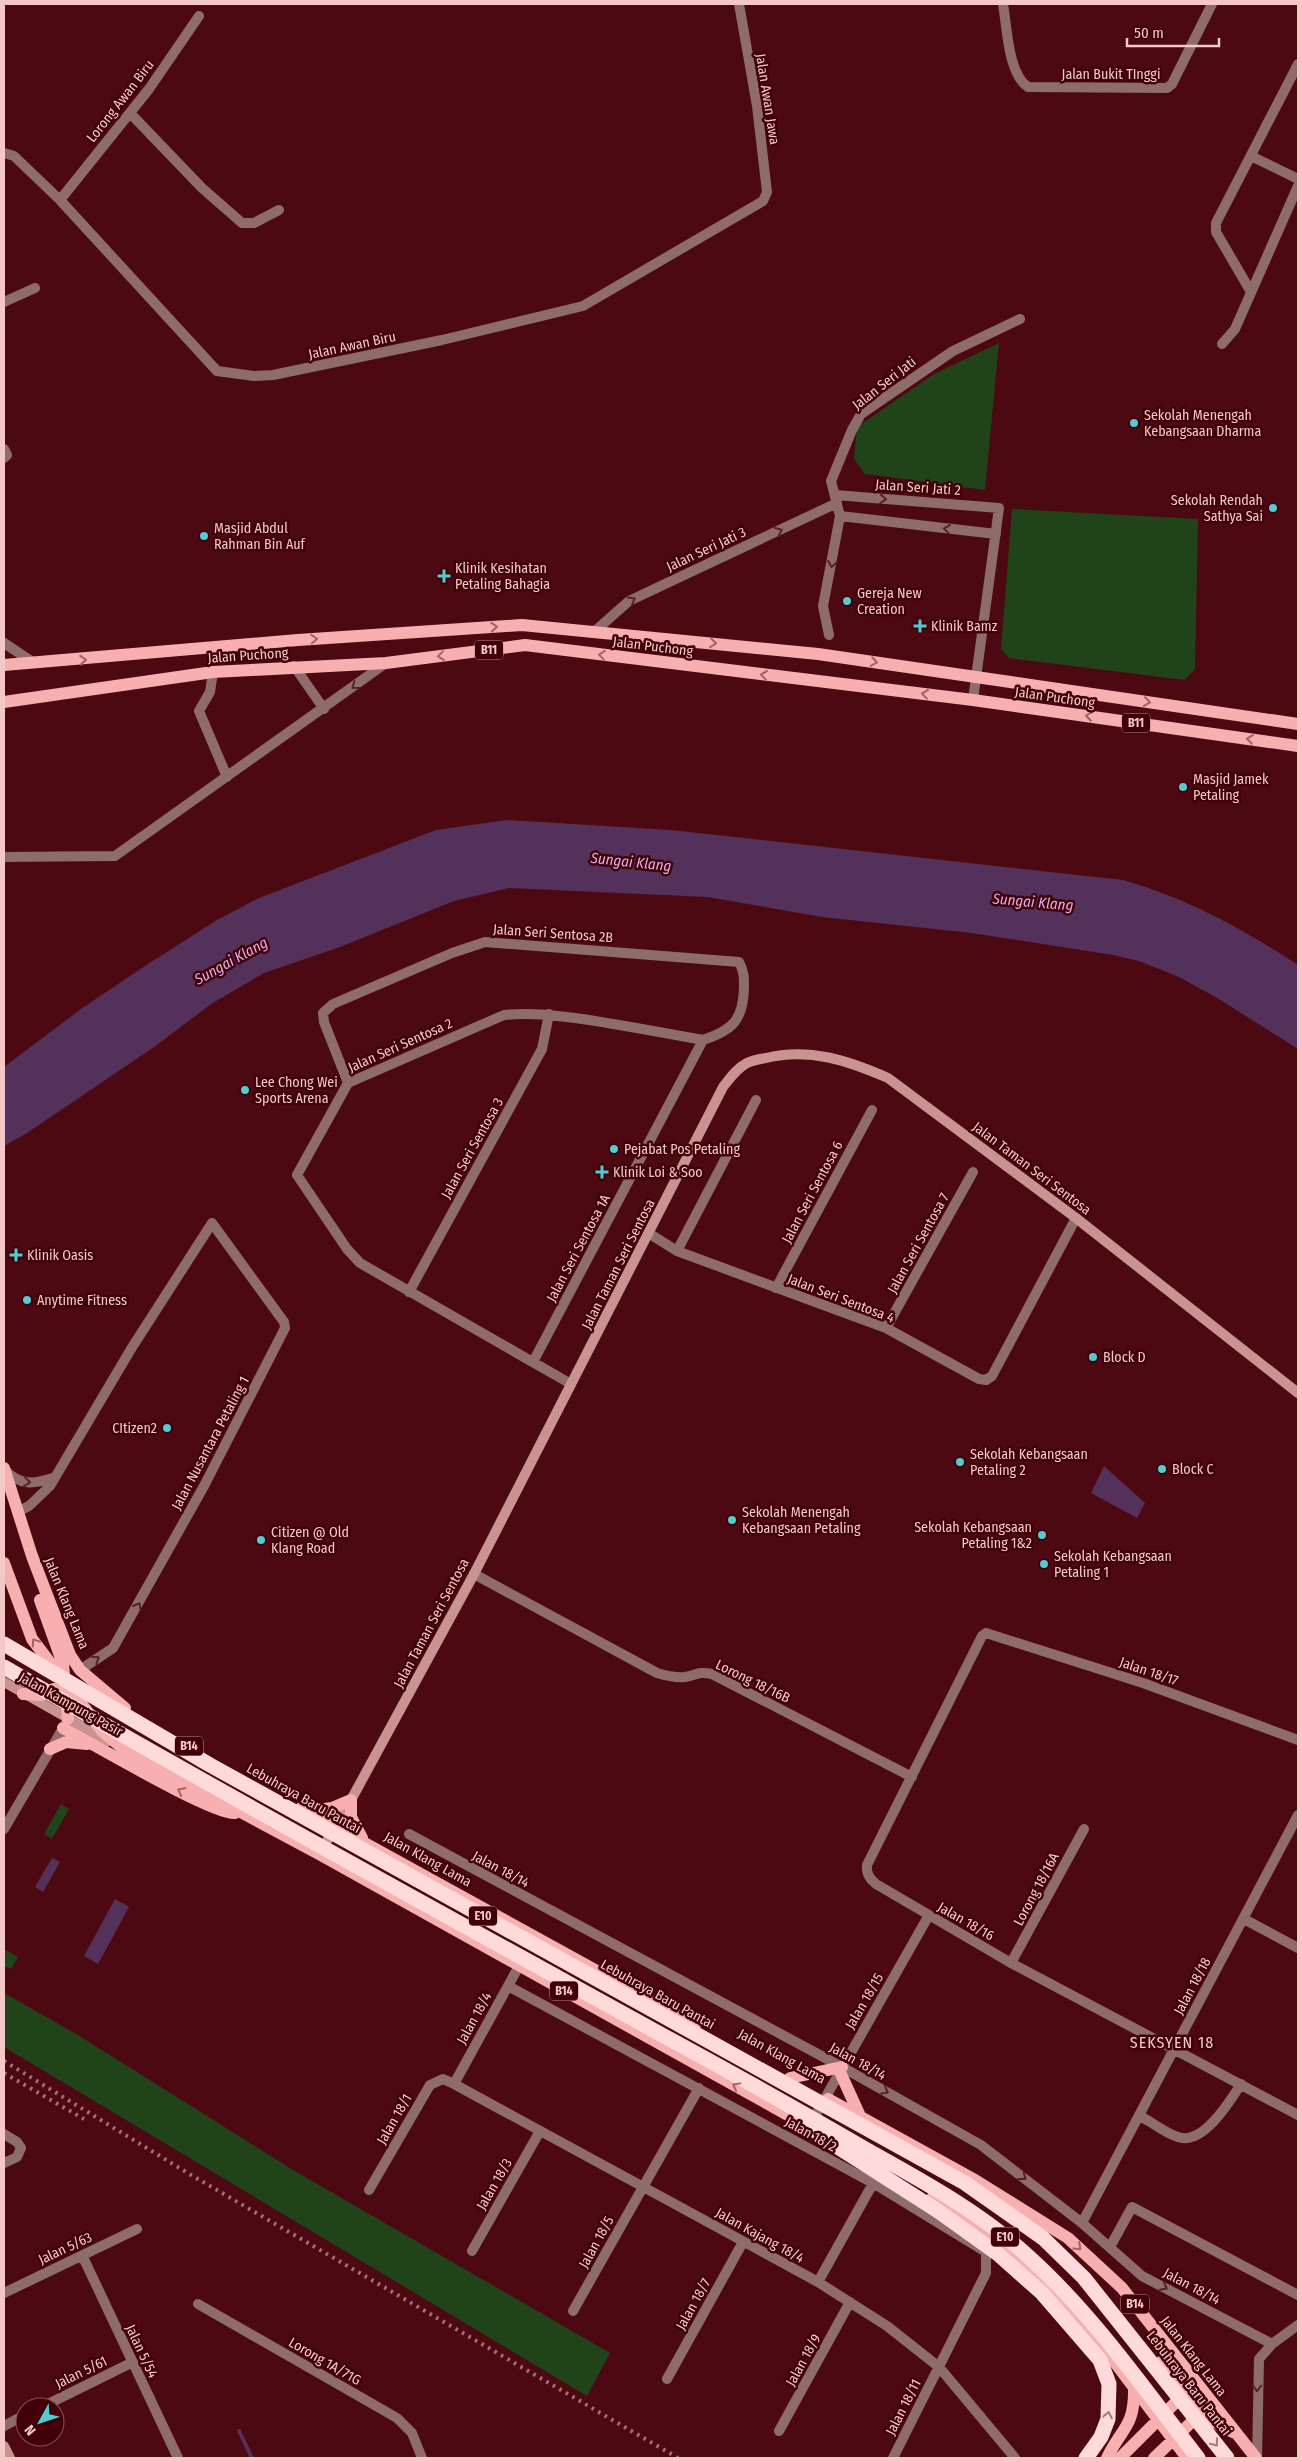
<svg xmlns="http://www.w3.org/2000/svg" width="1302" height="2462" font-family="'Fira Sans Condensed',sans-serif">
	<rect width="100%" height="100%" fill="#4d0912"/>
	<path fill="#204319" d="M999 343 985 490 865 474 854 459 857 427 934 374Z
		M1012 509 1198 519 1195 669 1185 680 1009 658 1001 649Z
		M61 1804 69 1809 52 1839 44 1834Z
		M4 1949 18 1957 11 1969 4 1966Z
		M4 1993 78 2035 293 2170 610 2353 587 2396 4 2047Z"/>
	<path fill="#54315b" d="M507 820 671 830 1123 880C1191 900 1239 927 1298 965V1049L1219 999 1179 977 1139 961 1113 955 972 933 822 917 708 897 509 888 454 901 340 947 264 973 211 1004 154 1047 27 1133 4 1146V1067L81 1009 145 966 217 920 259 898 436 830Z
		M1104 1466 1145 1503 1137 1518 1091 1493Z
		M52 1858 60 1862 43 1892 35 1887Z
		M115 1899 129 1907 98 1964 84 1956Z"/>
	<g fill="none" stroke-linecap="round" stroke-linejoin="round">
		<path stroke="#54315b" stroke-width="4" d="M239 2431 252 2458"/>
		<path stroke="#8e6c6b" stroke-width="10" d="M1003 4C1007 27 1008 74 1028 87L1167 88 1172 84 1212 4
			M130 113 202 188 242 223H254L279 210
			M4 153 14 156 60 200 217 371 254 376 273 375 442 340 583 306 763 201 767 192 757 106 739 4
			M1251 156 1298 179
			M60 200 149 89 199 16
			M1251 292 1216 232V223L1298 64
			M4 302 35 288
			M1222 344 1235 329 1298 186
			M4 449 7 455 4 458
			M835 495 999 508 973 700
			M840 516 996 534
			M595 631 629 601 837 503
			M829 635 823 606 840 516 831 481 852 430 861 414 953 351 1020 319
			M4 643 34 663
			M294 666 324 709
			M213 672 210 692 199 711 227 777
			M4 857 115 856 386 663
			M348 1083 324 1022 323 1013 333 1004 452 953 485 942 739 962C744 971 744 977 744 988 743 1020 733 1030 703 1040
			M650 1234 677 1251 886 1328 979 1379 986 1380 992 1376 1076 1218
			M677 1251 756 1100
			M776 1288 872 1110
			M409 1292 542 1049 549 1014
			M886 1328 973 1172
			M533 1362 703 1040
			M571 1384 360 1263 347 1249 297 1175 348 1083 504 1015C533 1012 560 1016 589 1020 627 1026 665 1033 703 1040
			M5 1470C20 1486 34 1484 53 1478
			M17 1512 29 1506 50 1486 131 1349 212 1223 284 1322 285 1328 204 1486 113 1648 80 1670
			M474 1574 657 1673C667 1676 675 1678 685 1677 697 1675 698 1671 712 1674L912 1777
			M1298 1740 1143 1683 986 1633 982 1636 867 1865C866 1874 870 1879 876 1884L1011 1963 1298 2115
			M4 1829 66 1723
			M409 1834 842 2067 981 2145 1082 2223 1142 2276 1272 2344
			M1244 1919 1298 1948
			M1011 1963 1084 1829
			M508 1986 873 2183 986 2252V2273L893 2458
			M454 2084 519 1966
			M1140 2116C1152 2122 1165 2133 1178 2137 1203 2146 1230 2101 1241 2084
			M811 2123 929 1915
			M4 2134 17 2142 21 2148 17 2157 4 2163
			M369 2190 430 2085 443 2079 454 2084 818 2282 887 2326 939 2367 1015 2458
			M1082 2223 1298 1815
			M1110 2247 1132 2207 1298 2295
			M472 2251 540 2131
			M82 2255 178 2458
			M818 2282 876 2178
			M4 2293 137 2229
			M198 2304 397 2418 412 2433 422 2458
			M573 2311 699 2088
			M667 2379 743 2242
			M42 2407 133 2362
			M4 2426 25 2415
			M779 2431 850 2302
			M1257 2458 1259 2359 1272 2344 1298 2325"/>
		<path stroke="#c99391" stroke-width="10" d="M4 1682 108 1741
			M321 1851 351 1800 474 1574 723 1087C730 1078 737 1068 747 1063 753 1060 760 1059 766 1058 809 1047 849 1061 888 1078L1076 1218 1298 1393
			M4 2446 10 2458"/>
		<path stroke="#f7b0af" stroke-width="12" d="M4 665 298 640 522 625 818 654 1298 724
			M4 702 213 672 386 663 525 645 973 700 1298 746
			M4 1468 32 1556 70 1655 80 1670 125 1708
			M4 1563 32 1639 102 1731 125 1750 319 1854 813 2129
			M40 1600 63 1664 68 1719
			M23 1694 41 1695 54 1689
			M63 1728C90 1742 213 1815 235 1813
			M50 1749 66 1742 87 1744
			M301 1808 695 2025
			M310 1811 332 1808 351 1800V1817L362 1838
			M840 2072 860 2116
			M790 2078 842 2067
			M828 2099 975 2180 1068 2238 1122 2288 1256 2458
			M932 2198 1033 2271 1113 2360 1187 2458
			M1161 2362C1184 2391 1200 2419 1235 2433
			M1107 2458C1122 2427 1135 2427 1134 2387
			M1120 2458 1185 2393
			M1154 2458 1201 2413"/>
		<path stroke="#fedbda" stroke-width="15" d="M938 2211 998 2254 1042 2293 1100 2360 1109 2384 1108 2419 1101 2437 1086 2458"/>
		<path stroke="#a77174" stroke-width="4" stroke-dasharray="2.5 5" stroke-linecap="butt" d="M4 2061 191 2175 678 2458
			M4 2073 84 2119"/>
		<path stroke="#fedbda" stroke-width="15" d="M4 1644 210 1765 965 2183 1043 2238 1084 2278 1227 2458
			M4 1667C222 1793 443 1914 664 2036 732 2073 800 2111 867 2150 924 2182 982 2213 1030 2258 1095 2317 1145 2390 1198 2458
			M805 2123 833 2144 938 2211"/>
	</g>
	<defs><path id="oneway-chevron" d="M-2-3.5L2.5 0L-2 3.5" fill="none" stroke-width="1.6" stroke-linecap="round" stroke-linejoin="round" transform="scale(1.25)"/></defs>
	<g stroke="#582026">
		<use href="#oneway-chevron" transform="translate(883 499) rotate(4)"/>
		<use href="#oneway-chevron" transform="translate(947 529) rotate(-173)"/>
		<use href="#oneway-chevron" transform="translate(779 531) rotate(-25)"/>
		<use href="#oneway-chevron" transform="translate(832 564) rotate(99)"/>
		<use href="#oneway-chevron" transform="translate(632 600) rotate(-30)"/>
		<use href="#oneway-chevron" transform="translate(355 686) rotate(144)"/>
		<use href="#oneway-chevron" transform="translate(27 1482) rotate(6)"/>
		<use href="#oneway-chevron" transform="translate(138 1606) rotate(-60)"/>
		<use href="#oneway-chevron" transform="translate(96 1659) rotate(-33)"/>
		<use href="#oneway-chevron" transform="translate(885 2091) rotate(29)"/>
		<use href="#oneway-chevron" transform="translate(1023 2177) rotate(37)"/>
		<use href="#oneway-chevron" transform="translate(1164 2287) rotate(28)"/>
		<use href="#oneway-chevron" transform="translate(1257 2388) rotate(90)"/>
	</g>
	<g stroke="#a56164">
		<use href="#oneway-chevron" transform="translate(494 627) rotate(-4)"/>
		<use href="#oneway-chevron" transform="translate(314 639) rotate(-4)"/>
		<use href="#oneway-chevron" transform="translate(713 643) rotate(6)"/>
		<use href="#oneway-chevron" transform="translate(602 655) rotate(-173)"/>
		<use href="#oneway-chevron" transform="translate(441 656) rotate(173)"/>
		<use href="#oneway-chevron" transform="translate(83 660) rotate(-4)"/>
		<use href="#oneway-chevron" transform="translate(874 662) rotate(9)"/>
		<use href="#oneway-chevron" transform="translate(764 675) rotate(-173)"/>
		<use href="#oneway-chevron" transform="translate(925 694) rotate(-173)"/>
		<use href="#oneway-chevron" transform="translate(1147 702) rotate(8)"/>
		<use href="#oneway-chevron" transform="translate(1089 716) rotate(-172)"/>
		<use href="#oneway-chevron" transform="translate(1250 739) rotate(-172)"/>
		<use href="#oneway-chevron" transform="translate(35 1642) rotate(-124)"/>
		<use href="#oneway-chevron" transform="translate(181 1791) rotate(-152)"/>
		<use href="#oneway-chevron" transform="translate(736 2086) rotate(-151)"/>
		<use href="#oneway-chevron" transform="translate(1078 2247) rotate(43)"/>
	</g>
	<g stroke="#a9787c">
		<use href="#oneway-chevron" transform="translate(1108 2415) rotate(-79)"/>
		<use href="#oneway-chevron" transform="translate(1215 2443) rotate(52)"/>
	</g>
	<g fill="#51ccd3" stroke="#410008" stroke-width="2">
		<circle cx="1134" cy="423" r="5"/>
		<circle cx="1273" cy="508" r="5"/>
		<circle cx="204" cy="536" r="5"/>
		<path d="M441.5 568.5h5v5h5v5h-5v5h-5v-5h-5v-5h5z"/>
		<circle cx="847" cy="601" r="5"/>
		<path d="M917.5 618.5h5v5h5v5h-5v5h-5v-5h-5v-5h5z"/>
		<circle cx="1183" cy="787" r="5"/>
		<circle cx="245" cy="1090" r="5"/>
		<circle cx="614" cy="1149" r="5"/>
		<path d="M599.5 1164.5h5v5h5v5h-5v5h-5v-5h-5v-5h5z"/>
		<path d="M13.5 1247.5h5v5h5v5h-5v5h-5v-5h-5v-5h5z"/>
		<circle cx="27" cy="1300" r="5"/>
		<circle cx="1093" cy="1357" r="5"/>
		<circle cx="167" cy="1428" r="5"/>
		<circle cx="960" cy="1462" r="5"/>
		<circle cx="1162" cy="1469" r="5"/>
		<circle cx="732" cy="1520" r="5"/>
		<circle cx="1042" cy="1535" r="5"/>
		<circle cx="261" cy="1540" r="5"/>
		<circle cx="1044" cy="1564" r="5"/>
	</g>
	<g text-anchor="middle" stroke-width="5" stroke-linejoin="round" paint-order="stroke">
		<g fill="#410008" stroke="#be8c8e" stroke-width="1">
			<rect x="475" y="640.5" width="28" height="19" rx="4"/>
			<rect x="1122" y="713.5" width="28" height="19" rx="4"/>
			<rect x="175" y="1736.5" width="28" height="19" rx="4"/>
			<rect x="469" y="1906.5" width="28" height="19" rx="4"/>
			<rect x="550" y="1981.5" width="28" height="19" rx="4"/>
			<rect x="991" y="2227.5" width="28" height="19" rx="4"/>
			<rect x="1121" y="2294.5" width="28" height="19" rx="4"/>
		</g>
		<g font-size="12" font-weight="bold" fill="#f3c8c7">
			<text x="489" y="654">B11</text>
			<text x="1136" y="727">B11</text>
			<text x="189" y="1750">B14</text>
			<text x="483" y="1920">E10</text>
			<text x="564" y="1995">B14</text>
			<text x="1005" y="2241">E10</text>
			<text x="1135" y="2308">B14</text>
		</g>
		<g font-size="14" fill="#f3c8c7" stroke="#410008">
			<text x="1111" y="79">Jalan Bukit TInggi</text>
			<text transform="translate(768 99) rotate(81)" y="5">Jalan Awan Jawa</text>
			<text transform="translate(120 101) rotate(-52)" y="5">Lorong Awan Biru</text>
			<text transform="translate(352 345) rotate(-12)" y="5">Jalan Awan Biru</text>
			<text transform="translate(884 383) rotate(-38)" y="5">Jalan Seri Jati</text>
			<text transform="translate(918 487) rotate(4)" y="5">Jalan Seri Jati 2</text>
			<text transform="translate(706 549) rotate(-25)" y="5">Jalan Seri Jati 3</text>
			<text transform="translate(653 646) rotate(7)" y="5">Jalan Puchong</text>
			<text transform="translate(248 655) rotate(-4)" y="5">Jalan Puchong</text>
			<text transform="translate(1055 697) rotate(8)" y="5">Jalan Puchong</text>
			<text transform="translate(553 933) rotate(4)" y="5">Jalan Seri Sentosa 2B</text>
			<text transform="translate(400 1045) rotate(-24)" y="5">Jalan Seri Sentosa 2</text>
			<text transform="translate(472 1148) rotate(-61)" y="5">Jalan Seri Sentosa 3</text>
			<text transform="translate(1032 1168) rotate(37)" y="5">Jalan Taman Seri Sentosa</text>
			<text transform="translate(812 1192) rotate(-62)" y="5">Jalan Seri Sentosa 6</text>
			<text transform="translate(918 1243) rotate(-61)" y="5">Jalan Seri Sentosa 7</text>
			<text transform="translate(578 1248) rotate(-62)" y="5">Jalan Seri Sentosa 1A</text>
			<text transform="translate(618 1264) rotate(-63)" y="5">Jalan Taman Seri Sentosa</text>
			<text transform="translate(841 1298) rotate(21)" y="5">Jalan Seri Sentosa 4</text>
			<text transform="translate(210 1443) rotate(-62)" y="5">Jalan Nusantara Petaling 1</text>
			<text transform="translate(67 1603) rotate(68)" y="5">Jalan Klang Lama</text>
			<text transform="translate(431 1623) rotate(-62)" y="5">Jalan Taman Seri Sentosa</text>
			<text transform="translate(1149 1671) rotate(19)" y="5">Jalan 18/17</text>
			<text transform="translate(753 1681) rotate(26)" y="5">Lorong 18/16B</text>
			<text transform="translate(71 1704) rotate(29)" y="5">Jalan Kampung Pasir</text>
			<text transform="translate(304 1798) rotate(29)" y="5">Lebuhraya Baru Pantai</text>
			<text transform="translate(428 1859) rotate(29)" y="5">Jalan Klang Lama</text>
			<text transform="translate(501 1869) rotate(28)" y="5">Jalan 18/14</text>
			<text transform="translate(1036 1889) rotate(-62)" y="5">Lorong 18/16A</text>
			<text transform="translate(966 1921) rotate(30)" y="5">Jalan 18/16</text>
			<text transform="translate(1192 1986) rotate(-62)" y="5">Jalan 18/18</text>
			<text transform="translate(658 1994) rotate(29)" y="5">Lebuhraya Baru Pantai</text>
			<text transform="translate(864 2001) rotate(-60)" y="5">Jalan 18/15</text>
			<text transform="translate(474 2018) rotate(-61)" y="5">Jalan 18/4</text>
			<text transform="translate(782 2056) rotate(29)" y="5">Jalan Klang Lama</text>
			<text transform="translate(858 2061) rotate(29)" y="5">Jalan 18/14</text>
			<text transform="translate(394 2119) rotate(-60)" y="5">Jalan 18/1</text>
			<text transform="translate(811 2134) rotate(29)" y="5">Jalan 18/2</text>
			<text transform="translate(494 2184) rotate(-60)" y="5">Jalan 18/3</text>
			<text transform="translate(760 2235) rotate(29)" y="5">Jalan Kajang 18/4</text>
			<text transform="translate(596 2242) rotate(-61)" y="5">Jalan 18/5</text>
			<text transform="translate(65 2248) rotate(-25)" y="5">Jalan 5/63</text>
			<text transform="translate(1192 2286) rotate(28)" y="5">Jalan 18/14</text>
			<text transform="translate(693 2304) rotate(-61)" y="5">Jalan 18/7</text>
			<text transform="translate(142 2351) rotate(65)" y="5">Jalan 5/54</text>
			<text transform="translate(1194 2356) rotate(52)" y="5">Jalan Klang Lama</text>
			<text transform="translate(803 2360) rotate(-61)" y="5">Jalan 18/9</text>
			<text transform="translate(325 2361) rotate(30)" y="5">Lorong 1A/71G</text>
			<text transform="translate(81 2372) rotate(-26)" y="5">Jalan 5/61</text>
			<text transform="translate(1189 2383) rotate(52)" y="5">Lebuhraya Baru Pantai</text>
			<text transform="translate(903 2407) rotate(-63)" y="5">Jalan 18/11</text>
		</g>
		<g font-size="14" fill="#f3c8c7" stroke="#410008" text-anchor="start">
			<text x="1144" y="420">Sekolah Menengah<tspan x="1144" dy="16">Kebangsaan Dharma</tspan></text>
			<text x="1263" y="505" text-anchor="end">Sekolah Rendah<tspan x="1263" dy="16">Sathya Sai</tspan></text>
			<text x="214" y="533">Masjid Abdul<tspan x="214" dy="16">Rahman Bin Auf</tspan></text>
			<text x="455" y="573">Klinik Kesihatan<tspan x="455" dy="16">Petaling Bahagia</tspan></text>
			<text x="857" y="598">Gereja New<tspan x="857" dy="16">Creation</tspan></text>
			<text x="931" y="631">Klinik Bamz</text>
			<text x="1193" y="784">Masjid Jamek<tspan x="1193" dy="16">Petaling</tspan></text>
			<text x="255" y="1087">Lee Chong Wei<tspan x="255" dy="16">Sports Arena</tspan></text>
			<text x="624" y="1154">Pejabat Pos Petaling</text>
			<text x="613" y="1177">Klinik Loi &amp; Soo</text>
			<text x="27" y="1260">Klinik Oasis</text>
			<text x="37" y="1305">Anytime Fitness</text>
			<text x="1103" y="1362">Block D</text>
			<text x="157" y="1433" text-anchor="end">CItizen2</text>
			<text x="970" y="1459">Sekolah Kebangsaan<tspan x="970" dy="16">Petaling 2</tspan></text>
			<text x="1172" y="1474">Block C</text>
			<text x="742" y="1517">Sekolah Menengah<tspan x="742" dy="16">Kebangsaan Petaling</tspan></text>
			<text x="1032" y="1532" text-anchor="end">Sekolah Kebangsaan<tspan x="1032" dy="16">Petaling 1&amp;2</tspan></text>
			<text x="271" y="1537">Citizen @ Old<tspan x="271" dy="16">Klang Road</tspan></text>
			<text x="1054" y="1561">Sekolah Kebangsaan<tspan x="1054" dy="16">Petaling 1</tspan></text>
		</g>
		<g font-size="15" font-style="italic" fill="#e2aaee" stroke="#410008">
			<text transform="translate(631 862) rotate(6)" y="5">Sungai Klang</text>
			<text transform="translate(1033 902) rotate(5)" y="5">Sungai Klang</text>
			<text transform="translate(231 961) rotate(-29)" y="5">Sungai Klang</text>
		</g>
		<g font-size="16" letter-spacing="1" fill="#f3c8c7" stroke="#410008">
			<text x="1172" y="2048">SEKSYEN 18</text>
		</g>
	</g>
	<rect width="1302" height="2462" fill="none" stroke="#f3c8c7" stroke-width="10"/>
	<g transform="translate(40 2422) rotate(230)"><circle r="24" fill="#410008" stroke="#885054"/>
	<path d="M0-4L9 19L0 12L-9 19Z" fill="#51ccd3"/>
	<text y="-8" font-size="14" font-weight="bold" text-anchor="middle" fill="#f3c8c7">N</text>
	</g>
	<path d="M1127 38v8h92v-8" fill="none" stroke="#f3c8c7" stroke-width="2.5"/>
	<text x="1134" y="38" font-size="15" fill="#f3c8c7" stroke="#410008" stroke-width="4" paint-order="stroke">50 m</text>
</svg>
